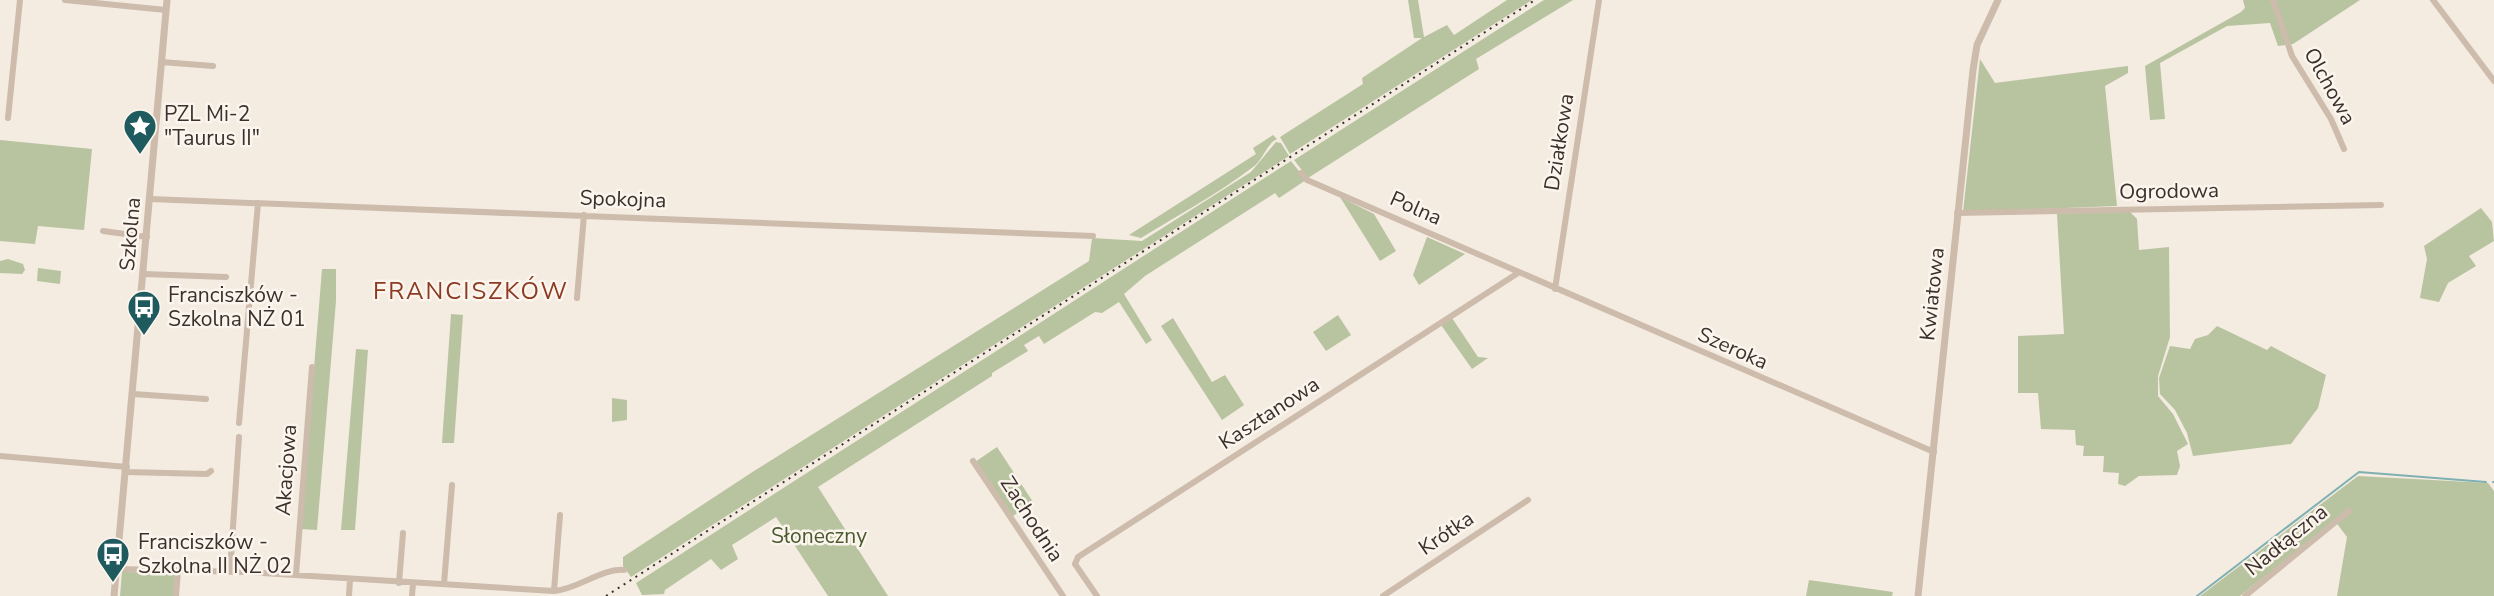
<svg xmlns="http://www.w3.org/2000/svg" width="2494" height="596" font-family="'Nunito Sans',sans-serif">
	<rect width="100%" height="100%" fill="#f4ebe1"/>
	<path fill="#b8c4a0" d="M1408 0H1418L1424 37 1447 25 1454 35 1507 0H1532L1290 154 1280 137 1363 84 1362 78 1422 38H1414Z
		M1544 0H1573L1476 59 1479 69 1308 178 1294 160Z
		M2243 0H2360L2293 44 2278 46 2270 23 2227 26 2160 63 2165 119 2150 120 2145 66 2241 12 2245 8Z
		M1980 59 1995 83 2128 66V73L2105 86 2117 206 1963 212Z
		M1273 135 1277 139C1267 143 1263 160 1253 167 1218 194 1178 215 1141 238L1129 235 1256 154 1253 148Z
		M0 140 92 149 84 230 38 226 35 244 0 241Z
		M1276 142 1281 143 1289 156 631 577 623 566V557L754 471 1089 261 1092 238 1142 241 1251 172Z
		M1291 161 1306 180 1279 198 1275 193 1145 276 1124 294 1152 340 1146 344 1119 302 1102 313 1095 312 1044 344 1039 336 1024 345 1028 351 992 373V376L818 487 888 596H828L776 517 732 545 738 559 721 570 711 559 665 590 664 594 642 595 636 583Z
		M1340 197 1374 214 1396 251 1380 261Z
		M2481 208 2492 222 2494 241 2469 256 2476 266 2448 283 2439 302 2420 298 2427 259 2424 246Z
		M2129 211 2137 219 2139 250 2169 247 2170 337 2158 376V396L2173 414 2188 444 2177 451 2180 466 2177 475 2139 476 2125 486 2118 484 2119 473 2103 472 2104 456H2083L2084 446 2076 445 2075 430 2041 429 2038 393H2018V336L2064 334 2057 214Z
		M1427 237 1465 254 1419 285 1413 275Z
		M8 259 23 264 25 270 22 274 0 273V261Z
		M38 268 61 271 60 284 37 281Z
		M322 269H336V301L317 530 301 529Z
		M451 314 463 315 454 443H442Z
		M1338 315 1351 335 1326 351 1313 332Z
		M1173 318 1212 382 1225 375 1244 405 1222 420 1161 326Z
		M1452 318 1478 357 1488 358 1472 369 1441 325Z
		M2217 326 2267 350 2271 346 2326 375 2318 408 2291 444 2193 456 2187 433 2175 410 2160 394 2159 378 2170 346 2190 349 2195 339 2208 335Z
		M356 349 368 350 355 530H341Z
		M612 398 627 400V420L612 422Z
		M997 447 1033 502 1013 516 975 462Z
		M2358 476 2488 483 2494 491V596H2337L2347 537 2335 521 2240 596H2200Z
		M122 572 175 573 174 596H120Z
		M1809 580 1893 592 1892 596H1806Z"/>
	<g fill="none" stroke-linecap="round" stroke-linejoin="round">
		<path stroke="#7fb0b2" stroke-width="2" d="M2493 482H2494
			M2197 596 2359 472 2486 482"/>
		<path stroke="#cdbbac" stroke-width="6" d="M65 0 166 10
			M2273 0 2292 56 2331 119 2344 149
			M2433 0 2494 81
			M161 62 213 66
			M8 118 20 0
			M1301 173 1307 180 1934 452
			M150 199 1093 236
			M1957 213 2381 205
			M103 231 147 237
			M144 274 226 277
			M1555 289 1599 0
			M577 298 584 215
			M133 394 206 399
			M239 423 258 203
			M0 456 127 467
			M973 461 1063 596
			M126 472 207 474 211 471
			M117 569 246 572 554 591C579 589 601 568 624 570
			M230 572 239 437
			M296 575 312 367
			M399 583 403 533
			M444 584 452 485
			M554 591 560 515
			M176 596 178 571
			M349 596 350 580
			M412 596 413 583
			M1097 596 1075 564 1078 557 1518 273
			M1383 596 1528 500
			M2245 596 2349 511"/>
		<path stroke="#cdbbac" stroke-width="7" d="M114 596 167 0
			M1918 596 1973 70 1977 45 1998 0"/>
		<path stroke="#3b302b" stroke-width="2" stroke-dasharray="2 5" stroke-linecap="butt" d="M606 596 1535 0"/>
	</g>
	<defs>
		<symbol id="sight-pin" viewBox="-11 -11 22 30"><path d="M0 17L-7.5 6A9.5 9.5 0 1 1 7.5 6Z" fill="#1f5a5e" stroke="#fbf5ee"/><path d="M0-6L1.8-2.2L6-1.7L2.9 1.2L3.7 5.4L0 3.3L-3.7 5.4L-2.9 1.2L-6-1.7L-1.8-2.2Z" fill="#fff"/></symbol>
		<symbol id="bus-pin" viewBox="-11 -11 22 30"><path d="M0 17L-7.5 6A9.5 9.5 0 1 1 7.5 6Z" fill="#1f5a5e" stroke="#fbf5ee"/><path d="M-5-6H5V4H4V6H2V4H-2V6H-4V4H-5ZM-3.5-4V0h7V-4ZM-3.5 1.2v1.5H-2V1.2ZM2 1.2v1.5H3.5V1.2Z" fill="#fff"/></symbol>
	</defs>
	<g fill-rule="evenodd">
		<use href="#sight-pin" x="121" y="107" width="38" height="52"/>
		<use href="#bus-pin" x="125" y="288" width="38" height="52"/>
		<use href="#bus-pin" x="94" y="535" width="38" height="52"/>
	</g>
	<g text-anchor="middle" stroke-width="5" stroke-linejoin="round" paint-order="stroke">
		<g font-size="21" fill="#3b302b" stroke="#fbf5ee">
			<text transform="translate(2330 86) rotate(61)" y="7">Olchowa</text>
			<text transform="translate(1559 142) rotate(-81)" y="7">Działkowa</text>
			<text transform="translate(2169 191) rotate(-1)" y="7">Ogrodowa</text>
			<text transform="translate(623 199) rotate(2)" y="7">Spokojna</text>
			<text transform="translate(1416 208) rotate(24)" y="7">Polna</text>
			<text transform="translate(130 234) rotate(-85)" y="7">Szkolna</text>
			<text transform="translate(1932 294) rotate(-84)" y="7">Kwiatowa</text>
			<text transform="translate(1733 348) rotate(24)" y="7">Szeroka</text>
			<text transform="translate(1269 413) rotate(-33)" y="7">Kasztanowa</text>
			<text transform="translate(286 470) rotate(-86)" y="7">Akacjowa</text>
			<text transform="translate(1032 519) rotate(57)" y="7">Zachodnia</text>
			<text transform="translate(1446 533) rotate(-34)" y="7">Krótka</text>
			<text transform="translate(2286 540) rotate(-39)" y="7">Nadłączna</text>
		</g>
		<g font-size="21" fill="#3b302b" stroke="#fbf5ee" text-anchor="start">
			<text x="164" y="121">PZL Mi-2<tspan x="164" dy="24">"Taurus II"</tspan></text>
			<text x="168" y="302">Franciszków -<tspan x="168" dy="24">Szkolna NŻ 01</tspan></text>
			<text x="138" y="549">Franciszków -<tspan x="138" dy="24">Szkolna II NŻ 02</tspan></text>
		</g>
		<g font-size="21" fill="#4a5a2e" stroke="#fbf5ee">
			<text x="819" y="543">Słoneczny</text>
		</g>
		<g font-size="24" letter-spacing="2" fill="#8c3b22" stroke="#fbf5ee">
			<text x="471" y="299">FRANCISZKÓW</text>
		</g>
	</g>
</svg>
